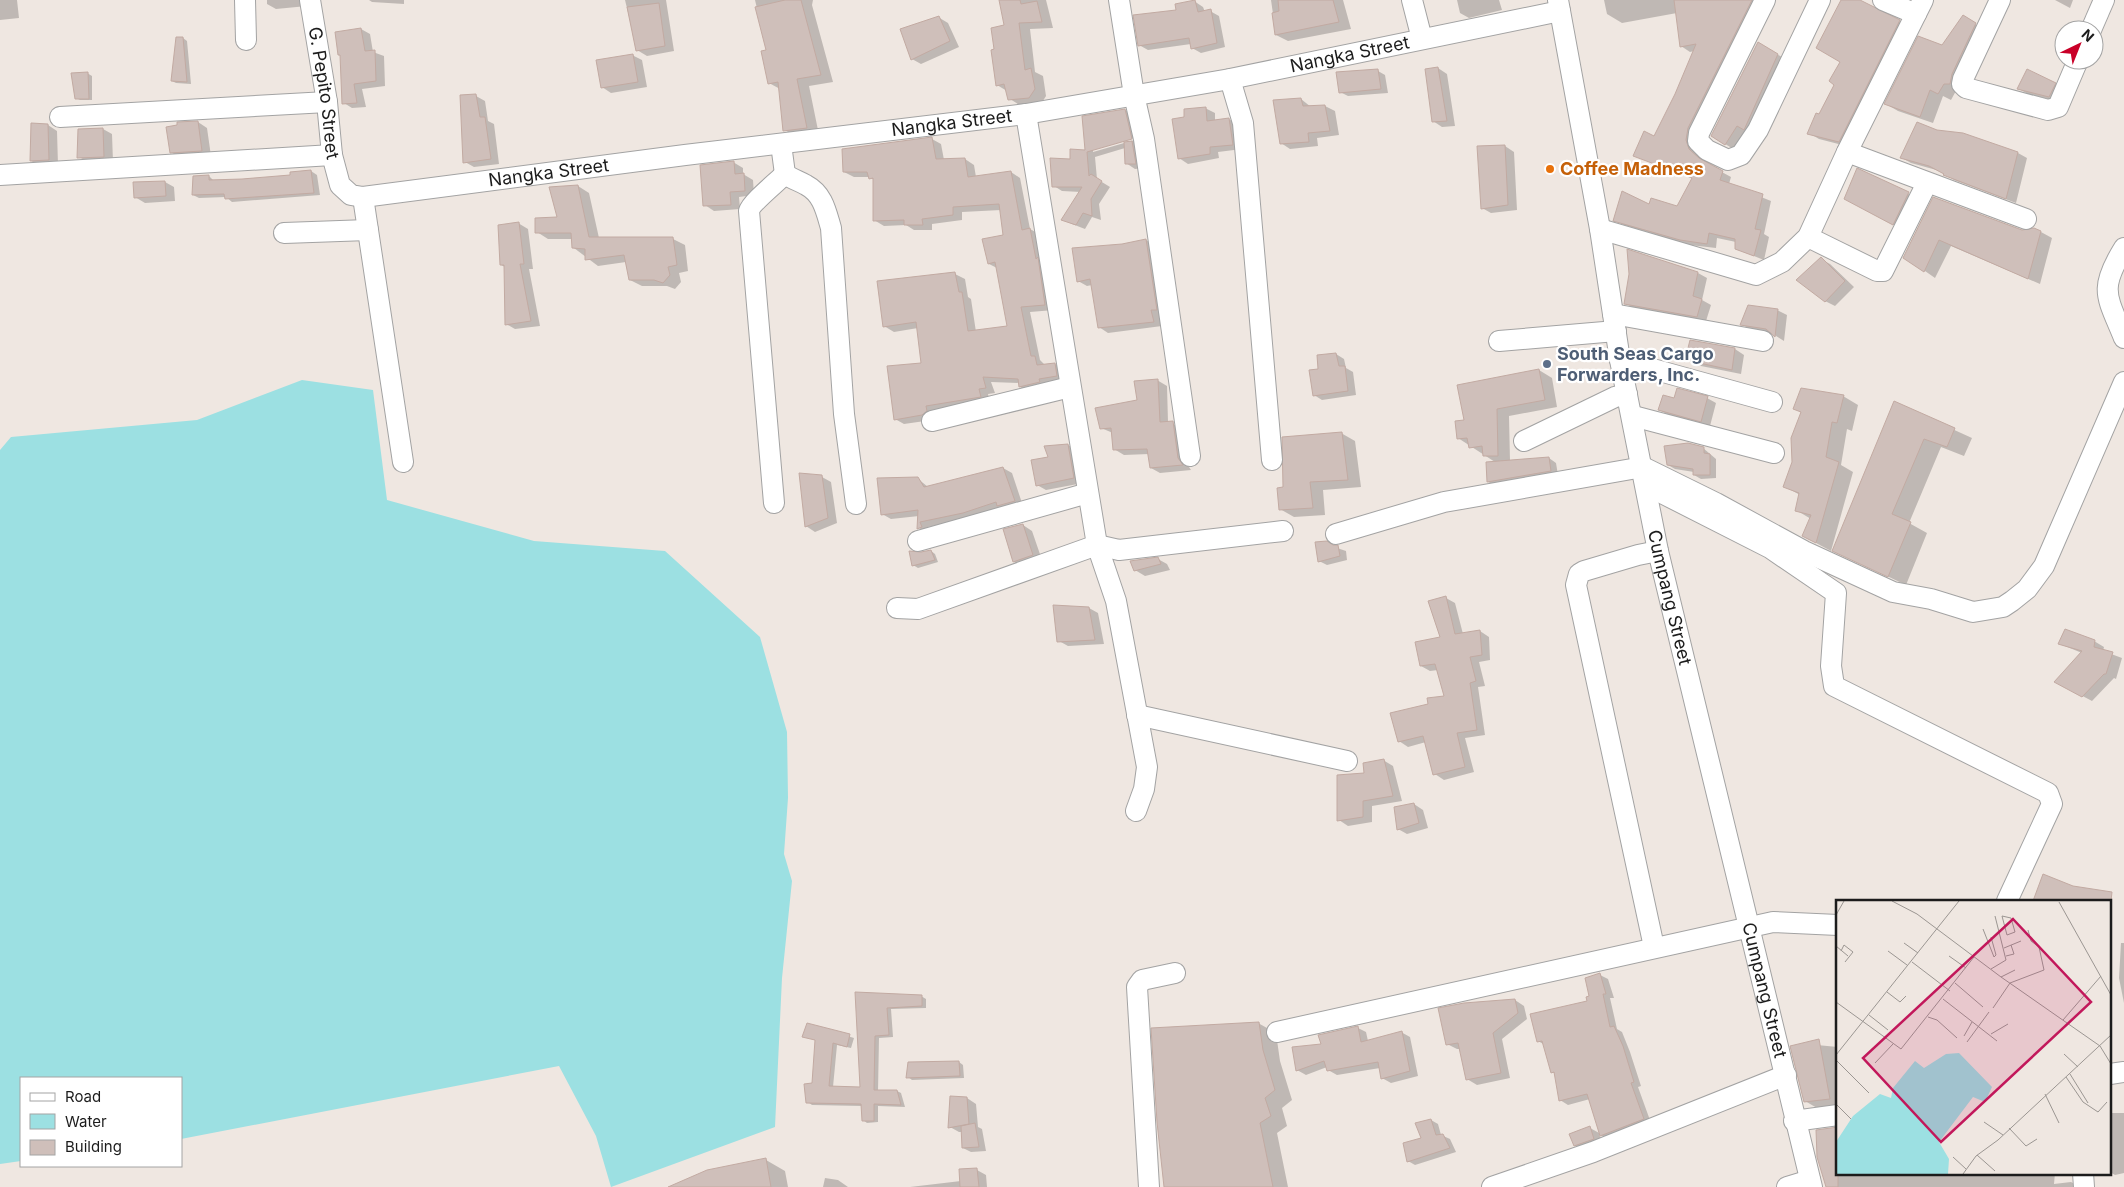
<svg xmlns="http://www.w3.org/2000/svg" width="2124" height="1187" font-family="Inter,sans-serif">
	<rect width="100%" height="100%" fill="#efe7e1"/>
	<path fill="#9ce0e2" d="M302 380 373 390 387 500 534 541 665 551 760 637 787 732 788 798 784 854 792 881 782 978 775 1127 611 1187 596 1136 559 1066 181 1139V1078H21V1161L0 1164V450L11 437 197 420Z"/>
	<path fill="#0003" fill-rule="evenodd" d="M0 0H17L19 18 0 20Z
		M267 0H307V6L276 9 267 4Z
		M369 0H404V4L372 2Z
		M625 0H666L674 51 647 56 637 50Z
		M755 0H813L812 5 833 82 809 86 819 135 797 138 785 130 780 89 769 83 767 51Z
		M1004 0H1046L1053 28 1030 29 1035 72 1043 76 1046 96 1041 104 1021 106 1010 99 1007 91 997 85 1005 26Z
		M1271 0H1343L1351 29 1288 41 1276 35Z
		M1457 0H1499L1502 10 1469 18 1460 13Z
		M1604 0H1762L1695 150 1709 165 1731 177 1729 184 1771 201 1764 234 1769 237 1764 260 1736 249V242L1717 238 1716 248 1690 245 1624 225 1615 220 1650 205 1678 208 1693 179 1635 155 1654 137 1676 95 1694 51 1690 52 1681 46 1677 13 1622 23 1607 14Z
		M1842 0H1857L1910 27 1850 147 1819 139 1809 133 1836 84 1841 62Z
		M2055 0H2073L2070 8Z
		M1194 1 1203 7 1205 12 1210 11 1219 16 1225 47 1201 53 1192 48 1191 44 1148 50 1139 45 1177 11Z
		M938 17 948 23 959 47 921 64 912 59Z
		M1975 24 1988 32 1951 100 1943 96 1933 123 1898 111 1886 104 1943 46Z
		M361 29 370 34 373 52 384 56 385 86 362 89 366 107 352 108 344 103 341 56 339 55Z
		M183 38 187 41 191 84 176 83 172 81Z
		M1758 43 1787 60 1753 134 1735 150 1712 136Z
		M632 55 642 60 647 87 611 93 602 87Z
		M1438 68 1447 74 1455 126 1442 127 1433 121Z
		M1378 71 1385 75 1388 93 1348 96 1340 92Z
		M87 73 92 76V100H80L76 98Z
		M2055 84 2064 89 2059 102 2028 94 2019 89Z
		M476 96 485 101 488 121 494 124 499 164 474 167 465 162Z
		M1301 99 1311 107 1325 106 1335 111 1339 135 1317 138 1318 146 1290 149 1281 143Z
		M1205 108 1215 113V121L1229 119 1238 125 1242 149 1218 152 1219 158 1188 164 1179 158 1186 118Z
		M1125 110 1134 115 1144 168 1135 169 1126 163 1125 148 1095 157 1097 179 1110 187 1099 204 1101 220 1092 217 1085 229 1072 224 1063 219 1081 192 1062 191 1054 186 1071 160 1087 151ZM1138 137V139L1093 152V149Z
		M198 122 207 128 211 156 180 158 171 152Z
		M48 125 57 131 58 165 41 166 31 161Z
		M103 129 112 134 113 162H88L79 157 80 130Z
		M1937 131 1963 135 2018 153 2027 158 2016 203 1954 180 1940 171 1911 163 1902 158Z
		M932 139 941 144 944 160 965 159 974 165 976 177 1011 172 1020 178 1030 229 1039 234 1054 310 1030 312 1040 360 1045 365 1055 364 1064 370 1066 380 1029 392 1020 387V383L991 382 995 393 988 394 990 402 932 420 904 424 895 419 922 365 918 328 894 332 884 326 955 274 965 279 968 297 971 299 976 332 1008 327 997 268 989 264 1004 236 1001 210 962 212V220L932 224V230H914L906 225 884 226 874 220 875 181 870 177H854L844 172Z
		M1505 146 1514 152 1517 210 1491 213 1482 208Z
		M733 162 743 168V174L753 180 754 195 739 197 740 209 714 211 705 205Z
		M1857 170 1923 201 1907 232 1860 207Z
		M311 171 317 175 320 195 232 202 226 197 199 198 193 195 209 176 214 181 292 176Z
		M165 182 174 187 175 201 145 203 135 197Z
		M578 186 589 193 599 238 673 239 685 245 688 271 679 273 681 282 675 289 667 286H642L630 280 629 269 626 267V262L598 266 574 248 573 239H548L537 232 559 218Z
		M1934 199 2022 231 2041 232 2052 238 2040 284 1951 246 1935 278 1905 257Z
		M518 223 528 229 533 269H529L540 326 515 329 506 324 505 267 501 265Z
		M1146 240 1155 245 1162 326 1108 333 1099 327 1092 285 1087 286 1078 281 1122 245Z
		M1821 259 1830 264 1854 287 1835 306 1825 301Z
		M1698 273 1707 278 1702 300 1711 305 1706 321 1635 309 1625 303Z
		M1777 310 1787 315 1784 341 1773 334 1750 329 1741 324Z
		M1691 341 1735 349 1744 355 1741 374 1696 365 1687 359Z
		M1336 354 1344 359 1346 368 1353 372 1356 395 1322 400 1314 395 1319 370Z
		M1539 370 1552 378 1557 407 1509 416 1510 461 1549 458 1556 463 1558 475 1496 486 1488 482 1495 462 1458 438 1465 421Z
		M1157 380 1167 386 1168 422 1182 428 1187 464 1191 470 1160 473 1151 468 1149 454 1124 455 1114 449 1113 433 1101 428 1138 401Z
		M1843 396 1858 405 1852 431 1847 429 1841 465 1853 472 1831 551 1803 536 1811 519 1796 510 1800 495 1784 486 1793 462 1802 413 1794 408Z
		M1707 398 1716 403 1710 426 1669 415 1659 410 1675 399Z
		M1895 403 1972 438 1964 456 1941 447 1909 523 1927 533 1906 585 1834 551Z
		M1341 433 1355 441 1361 487 1323 490 1325 515 1294 517 1280 509 1285 489Z
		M1068 445 1077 450 1083 483 1046 490 1037 485 1049 458Z
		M1703 448 1716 459V478L1701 479 1694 475V472L1675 469 1668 465Z
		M1003 468 1012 473 1023 506 928 527 930 532 927 533 919 528V516L891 519 882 514 917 478 928 487Z
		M822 477 831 482 837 523 815 532 806 526Z
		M1023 525 1032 531 1042 560 1023 567 1014 562Z
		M1334 547 1346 551 1347 560 1327 565 1319 561Z
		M931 551 935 554 938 562 918 568 913 565 921 554Z
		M1158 559 1167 564 1170 570 1145 576 1135 570Z
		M1446 598 1455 603 1463 634 1480 631 1489 637 1490 660 1479 662 1485 686 1478 687 1485 735 1465 738 1474 772 1444 780 1435 774 1426 742 1408 747 1399 741 1429 705 1445 697 1438 670 1430 671 1421 666 1441 638Z
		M1089 608 1098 613 1104 644 1068 646 1059 641Z
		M2094 641 2104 647 2103 651 2122 658 2116 679 2114 678 2092 701 2056 682 2082 653 2060 644Z
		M1383 760 1393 766 1402 801 1372 806V822L1348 826 1339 820 1366 774Z
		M1414 804 1423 810 1428 828 1407 834 1398 829Z
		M2121 943H2124V1003L2119 978Z
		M1600 975 1608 979 1614 998H1610L1617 1029 1622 1032 1630 1052 1641 1086 1638 1087 1651 1123 1609 1140 1599 1134 1603 1144 1584 1151 1575 1145 1590 1128 1601 1134 1590 1099 1568 1105 1560 1100 1556 1074 1552 1072 1545 1045 1538 1041 1589 1002Z
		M856 993 921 996 926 999V1008L891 1009 893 1037 879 1038 878 1091H897L901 1093 905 1107 878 1106V1122L867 1123 863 1120 862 1106 812 1105 808 1102 813 1084 816 1040 804 1036 808 1024 854 1038 851 1048 837 1045 833 1087 861 1089Z
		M1515 1000 1524 1006 1527 1019 1502 1039 1510 1078 1477 1085 1467 1079 1461 1049H1457L1447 1044Z
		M1258 1023 1276 1033 1280 1061 1292 1100 1282 1108 1287 1126 1277 1133 1288 1187H1165Z
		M1358 1028 1366 1032 1368 1041 1401 1032 1410 1037 1418 1076 1391 1083 1382 1078 1380 1068 1337 1075 1328 1070 1327 1067 1306 1075 1297 1070 1323 1045Z
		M1806 1044 1838 1047V1105L1817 1108 1805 1101Z
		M959 1062 963 1065 964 1078 912 1080 908 1077Z
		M967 1098 976 1104 978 1127 982 1129 986 1151 971 1152 963 1148V1132H959L950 1127Z
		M2110 1113H2124V1173L2115 1175 2110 1172Z
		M1431 1120 1438 1124 1441 1135 1450 1139 1456 1152 1415 1165 1408 1161Z
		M766 1160 785 1171 788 1187H671Z
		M977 1170 986 1175 987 1187H910L961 1181Z
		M1838 1173H2055L2054 1184 2071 1182 2080 1187H1827Z
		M825 1178 838 1180 848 1187H823Z"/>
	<path fill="#cfbfba" stroke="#c2aaa2" d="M785 0H801L821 75 797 79 807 128 783 131 778 82 768 84 761 51 766 50 755 7Z
		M999 0H1020L1021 4 1037 1 1042 22 1019 23 1025 70 1031 68 1035 89 1029 98 1008 100 1004 84 996 86 991 50 994 49 991 28 1004 25Z
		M1195 0 1198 12 1211 9 1217 43 1191 49 1189 38 1138 46 1133 15 1176 10 1175 4Z
		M1278 0H1333L1339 22 1275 35 1272 13 1279 11Z
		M1674 0H1752L1688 128 1686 140 1689 149 1699 158 1723 171 1720 180 1763 194 1755 229 1761 230 1754 256 1735 249V239L1709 233 1707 244 1680 240 1613 221 1622 191 1649 204 1651 198 1677 206 1692 178 1633 156 1644 131 1654 136 1675 94 1696 44 1680 47Z
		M1841 0H1860L1900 20 1839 142 1807 134 1816 113 1819 114 1834 85 1829 81 1840 62 1816 48Z
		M659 3 665 46 636 51 627 7Z
		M1963 15 1976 23 1952 74 1950 84H1944L1938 94 1930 90 1920 117 1884 104 1918 36 1942 45Z
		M939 16 950 41 911 60 900 29Z
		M361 28 365 51 375 50 376 81 354 84 357 103 342 104 340 55H338L335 32Z
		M176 37H183L187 82 171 81Z
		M1758 42 1778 54 1744 130 1737 126 1725 145 1711 136Z
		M633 54 638 82 601 88 596 60Z
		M1438 67 1447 121 1432 122 1425 69Z
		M1378 69 1381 89 1339 93 1336 72Z
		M2027 69 2056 83 2049 97 2017 89Z
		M88 72 89 99H75L71 73Z
		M476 94 480 117H485L491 159 463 163 460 95Z
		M1301 98 1303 106 1325 105 1330 131 1308 133 1309 142 1280 144 1273 100Z
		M1206 107 1207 121 1229 118 1233 145 1210 147V154L1178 159 1172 119 1184 117V109Z
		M1125 109 1132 139 1087 152 1089 176 1091 174 1102 181 1091 199 1092 216 1083 213 1076 225 1061 220 1082 187H1052L1050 158 1070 159V149L1085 150 1082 116Z
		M198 121 202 151 170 153 166 127 177 125V122Z
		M1917 122 1937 130 1963 133 2018 152 2006 199 1943 175 1944 174 1929 166 1900 158Z
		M31 123 48 124 49 160 30 161Z
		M103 128 104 157 77 158 78 129Z
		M932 137 936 159 965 158 968 177 1011 171 1022 230 1030 228 1036 259 1038 257 1045 305 1021 307 1031 356H1035L1037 365 1055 363 1057 376 1039 379 1040 382 1019 387 1018 379 983 377 986 388 979 389 981 397 926 406 927 411 922 415 894 420 887 366 921 363 916 322 883 327 877 281 955 272 959 292H962L968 331 1007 326 995 262 988 264 982 239 1003 235 999 204 953 207V215L922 219 923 225H904V220L873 221V178L869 179 867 172H843L842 149Z
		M1132 141 1136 164H1125L1124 142Z
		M1505 145 1508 205 1481 209 1477 146Z
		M734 161 735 174 744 173 745 191 730 192 731 205 703 206 700 165Z
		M1857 168 1909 192 1893 225 1844 199Z
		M311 170 314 193 225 199 224 194 192 195 193 176 209 175V180L242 179 290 175V172Z
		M165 181 166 196 134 198 133 182Z
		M578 185 589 237H673L677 265 668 267 670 275 663 283 654 280H629L624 255 585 260V249L572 248 571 233H535V218L557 217 549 187Z
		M1933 197 2022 230 2034 228 2041 231 2028 279 1939 240 1924 272 1903 258Z
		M519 222 524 264H520L531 321 505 325 504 265H500L498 225Z
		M1146 239 1157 310H1151L1154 322 1098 328 1090 279 1077 282 1072 248 1122 244Z
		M1627 249 1698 272 1693 296 1702 299 1697 317 1624 304 1629 274Z
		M1821 257 1845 281 1825 302 1796 280Z
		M1748 305 1778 309 1775 337 1766 329 1740 325Z
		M1690 340 1735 348 1732 370 1685 360Z
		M1336 353 1339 366H1345L1348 391 1313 396 1309 370 1318 369 1317 355Z
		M1539 369 1545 400 1497 409 1498 456H1483L1482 446 1469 448 1467 438 1457 439 1455 421 1464 420 1457 385Z
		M1158 379 1160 422 1173 421 1178 458 1183 465 1150 468 1147 449 1113 450 1111 428 1100 429 1095 408 1137 400 1134 381Z
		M1677 388 1708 396 1701 422 1658 410 1663 395 1674 398Z
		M1801 388 1844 395 1837 423 1832 422 1826 457 1839 462 1816 543 1802 536 1811 515 1795 511 1799 493 1783 487 1792 462 1791 438 1801 412 1793 409Z
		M1894 401 1955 428 1947 447 1924 439 1892 514 1911 522 1888 577 1832 551Z
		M1342 432 1348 480 1310 482 1313 508 1279 510 1277 488 1283 487 1282 437Z
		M1688 443 1704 447V453L1710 454V475H1693V469L1667 465 1664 446Z
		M1068 444 1074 478 1036 486 1031 460 1048 457 1044 446Z
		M1549 457 1551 471 1487 482 1486 462Z
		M1003 467 1015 501 997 506 996 502 963 513 920 522 922 527 917 529 918 510 881 515 877 478 918 477 924 487Z
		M799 473 822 475 828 518 805 527Z
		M1023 524 1033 555 1013 562 1003 529Z
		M1327 541 1333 545H1338L1340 556 1318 562 1315 542Z
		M931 550 935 560 912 566 909 551 921 552Z
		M1158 557 1161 564 1134 571 1130 561Z
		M1446 596 1455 634 1480 630 1482 655 1470 657 1476 681 1470 683 1477 730 1457 733 1465 767 1433 775 1423 736 1398 742 1390 713 1428 704 1427 698 1444 696 1435 664 1420 666 1415 642 1440 637 1428 601Z
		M1053 605 1089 607 1095 640 1057 642Z
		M2065 629 2095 640 2094 647 2113 652 2106 674H2104L2082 697 2054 682 2082 651 2058 644Z
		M1384 759 1393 796 1363 801V817L1337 821V775L1364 773 1363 763Z
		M1414 803 1419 823 1397 830 1394 807Z
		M2043 874 2073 886 2112 892 2111 901H2033Z
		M1600 973 1606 994H1603L1610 1027 1614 1026 1623 1046 1634 1082 1631 1083 1644 1119 1600 1136 1587 1094 1559 1101 1554 1072 1551 1073 1542 1041 1537 1042 1530 1014 1587 1001 1586 997 1589 996 1585 978Z
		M855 992 922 995V1006L887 1008 889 1035 875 1036 874 1090H897L901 1105 874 1104V1121H862L861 1104 806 1103 804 1084 812 1083 815 1040 802 1037 807 1023 850 1034 847 1047 833 1043 829 1086 860 1087Z
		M1515 999 1518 1013 1493 1033 1501 1073 1466 1080 1458 1043 1446 1045 1438 1008 1464 1003Z
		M1259 1022 1263 1050 1275 1090 1265 1098 1271 1116 1260 1123 1273 1187H1164L1157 1122 1151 1028Z
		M1358 1026 1361 1042 1402 1031 1410 1071 1381 1079 1378 1062 1327 1071 1324 1061 1296 1071 1292 1047 1321 1044 1318 1035Z
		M1819 1039 1830 1099 1804 1102 1790 1046Z
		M959 1061 960 1076 906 1078 908 1062Z
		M950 1096 967 1097 969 1124 948 1128Z
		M1431 1119 1436 1135 1443 1134 1450 1148 1407 1162 1403 1143 1421 1138 1415 1123Z
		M975 1123 979 1147 962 1148 961 1126Z
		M1590 1126 1594 1139 1574 1146 1569 1134Z
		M1838 1127V1187H1826L1817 1157 1816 1130Z
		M766 1158 771 1187H668L707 1170Z
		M977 1168 979 1187H960L959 1169Z"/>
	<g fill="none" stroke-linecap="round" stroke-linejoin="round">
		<defs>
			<g id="minor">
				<path d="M245 0 246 40"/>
				<path id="s1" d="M310 0 327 102 332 155 340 185 351 195 363 197 685 155 1026 114 1230 79 1560 11"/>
				<path d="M1119 0 1134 95 1144 139 1190 456"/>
				<path d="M1412 0 1422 39"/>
				<path id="s2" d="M1558 0 1600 229 1620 360 1658 551 1812 1187"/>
				<path d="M1765 0 1699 133 1698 141 1707 150 1728 160 1741 155 1758 130 1820 0"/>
				<path d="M1883 0 1916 14"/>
				<path d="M2000 0 1963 79 1962 84 1966 88 2048 110 2058 107 2078 60"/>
				<path d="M2091 30 2104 0"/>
				<path d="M1230 79 1243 123 1272 460"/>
				<path d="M1026 114 1097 545 1116 601 1147 767 1144 789 1136 811"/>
				<path d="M60 117 327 102"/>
				<path d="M781 144 785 174C792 179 799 181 806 185 823 194 826 211 831 228L844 414 856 504"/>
				<path d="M1847 152 2026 219"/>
				<path d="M0 175 332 155"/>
				<path d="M363 197 403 462"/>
				<path d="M1600 229 1756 275 1782 262 1808 237 1847 152 1923 0"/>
				<path d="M284 233 368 230"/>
				<path d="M1808 237 1877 271H1883L1927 183"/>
				<path d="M2124 248C2098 290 2107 296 2124 338"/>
				<path d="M1613 314 1763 341"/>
				<path d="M1499 341 1616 331"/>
				<path d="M1620 360 1772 402"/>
				<path d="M1633 416 1774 453"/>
				<path d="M932 421 1070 387"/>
				<path d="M1524 441 1615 397 1627 394"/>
				<path d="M1646 485 1770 548 1836 593 1831 666 1834 686 2048 793 2052 804 2007 901"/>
				<path d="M774 503 749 211C751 203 777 182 785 174"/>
				<path d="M1336 534 1444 502 1643 467 1716 503 1804 551 1893 592 1931 599 1973 612 2003 607 2012 601 2027 589 2044 566 2124 382"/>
				<path d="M918 541 1088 493"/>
				<path d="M897 608 918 609 1097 545 1119 550 1283 531"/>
				<path d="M1137 715 1347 761"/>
				<path d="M1654 947 1576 585 1579 574 1584 571 1638 555 1658 551"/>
				<path d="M1277 1032 1773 922 1838 925"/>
				<path d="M2110 1074 2124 1072"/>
				<path d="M1794 1121 1838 1115"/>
				<path d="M2083 1173 2084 1187"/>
				<path d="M1149 1187 1137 987 1142 980 1175 973"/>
				<path d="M1492 1187 1593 1152 1786 1075"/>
				<path d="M1787 1187 1810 1180"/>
			</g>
		</defs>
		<use href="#minor" stroke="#a3a3a3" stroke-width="22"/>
		<use href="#minor" stroke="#fff" stroke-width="20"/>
	</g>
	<circle fill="#e8710a" stroke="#fff" stroke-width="2" cx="1550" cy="169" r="5"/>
	<circle fill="#5c6f8a" stroke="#fff" stroke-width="2" cx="1547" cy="364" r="5"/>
	<g text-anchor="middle" stroke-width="4.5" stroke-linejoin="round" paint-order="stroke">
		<g font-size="18" fill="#1c1c1c" stroke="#fff">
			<text dy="6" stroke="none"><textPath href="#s1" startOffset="1212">Nangka Street</textPath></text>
			<text dy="6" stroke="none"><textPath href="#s1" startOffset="94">G. Pepito Street</textPath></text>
			<text dy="6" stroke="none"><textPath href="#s1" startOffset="808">Nangka Street</textPath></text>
			<text dy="6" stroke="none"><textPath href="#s1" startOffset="402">Nangka Street</textPath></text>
			<text dy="6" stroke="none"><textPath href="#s2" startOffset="608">Cumpang Street</textPath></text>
			<text dy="6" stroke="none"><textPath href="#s2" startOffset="1012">Cumpang Street</textPath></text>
		</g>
		<g font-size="18" font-weight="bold" fill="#c56008" stroke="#fff" text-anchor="start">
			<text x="1560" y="175">Coffee Madness</text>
		</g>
		<g font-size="18" font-weight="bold" fill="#4e5e75" stroke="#fff" text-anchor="start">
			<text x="1557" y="360">South Seas Cargo<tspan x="1557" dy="21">Forwarders, Inc.</tspan></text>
		</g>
	</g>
	<g transform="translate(1836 900)">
		<rect width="275" height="275" fill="#efe7e1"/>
		<path d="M123 153 156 187 149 202 137 197 103 242 113 259 112 274H0V242L17 216 44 194 55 198 57 188 79 161 88 168 110 154Z" fill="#9ce0e2"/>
		<path fill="none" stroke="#9b9692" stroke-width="1" d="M56 1 81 14 165 77 264 146 275 164M223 2 275 95M0 15 8 1M166 16 175 18 179 32 171 35ZM147 29 158 57 160 55 155 37M68 43 82 53M0 46 12 56M168 48 185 41M5 51 8 45 17 52 9 62M52 51 71 65M113 56 130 68M170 56 178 54 175 45M76 62 114 91M155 69 170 60 159 16M165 77 179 70M119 83 147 107M51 92 64 102 70 96M107 99 161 141M0 102 65 149 138 57M157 108 174 83 208 70 203 47 195 41 192 30M33 115 52 130M92 117 101 120 121 138M227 120 265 76M155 134 172 124M128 136 136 122M131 142 153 112M228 154 242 167M0 155 123 1M0 160 33 193M39 163 57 144M234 174 252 203M230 177 247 202 262 212 271 202M209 194 223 223M0 204 15 219M148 222 167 235M173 228 190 246 201 239M141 255 159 271M117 257 130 269M127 274 140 256 162 240 275 135"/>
		<path fill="#c2185b" fill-opacity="0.15" stroke="#c2185b" stroke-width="2.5" d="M177 19 255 102 105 242 27 158Z"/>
		<rect width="275" height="275" fill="none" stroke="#1c1c1c" stroke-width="2.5"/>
	</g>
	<rect x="20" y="1077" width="162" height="90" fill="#ffffff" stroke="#a4a4a4"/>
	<rect x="30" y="1093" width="25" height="8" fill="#ffffff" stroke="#a4a4a4"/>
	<text x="65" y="1102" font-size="15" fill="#1c1c1c">Road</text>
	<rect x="30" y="1114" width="25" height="15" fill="#9ce0e2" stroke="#a4a4a4"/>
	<text x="65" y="1127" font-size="15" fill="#1c1c1c">Water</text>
	<rect x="30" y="1140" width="25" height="15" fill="#cfbfba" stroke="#a4a4a4"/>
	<text x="65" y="1152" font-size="15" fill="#1c1c1c">Building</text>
	<g transform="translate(2079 45) rotate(43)"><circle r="24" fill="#ffffff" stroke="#a4a4a4"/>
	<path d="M0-4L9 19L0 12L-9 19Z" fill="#c90028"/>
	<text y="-8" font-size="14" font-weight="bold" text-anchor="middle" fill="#1c1c1c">N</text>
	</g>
</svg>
